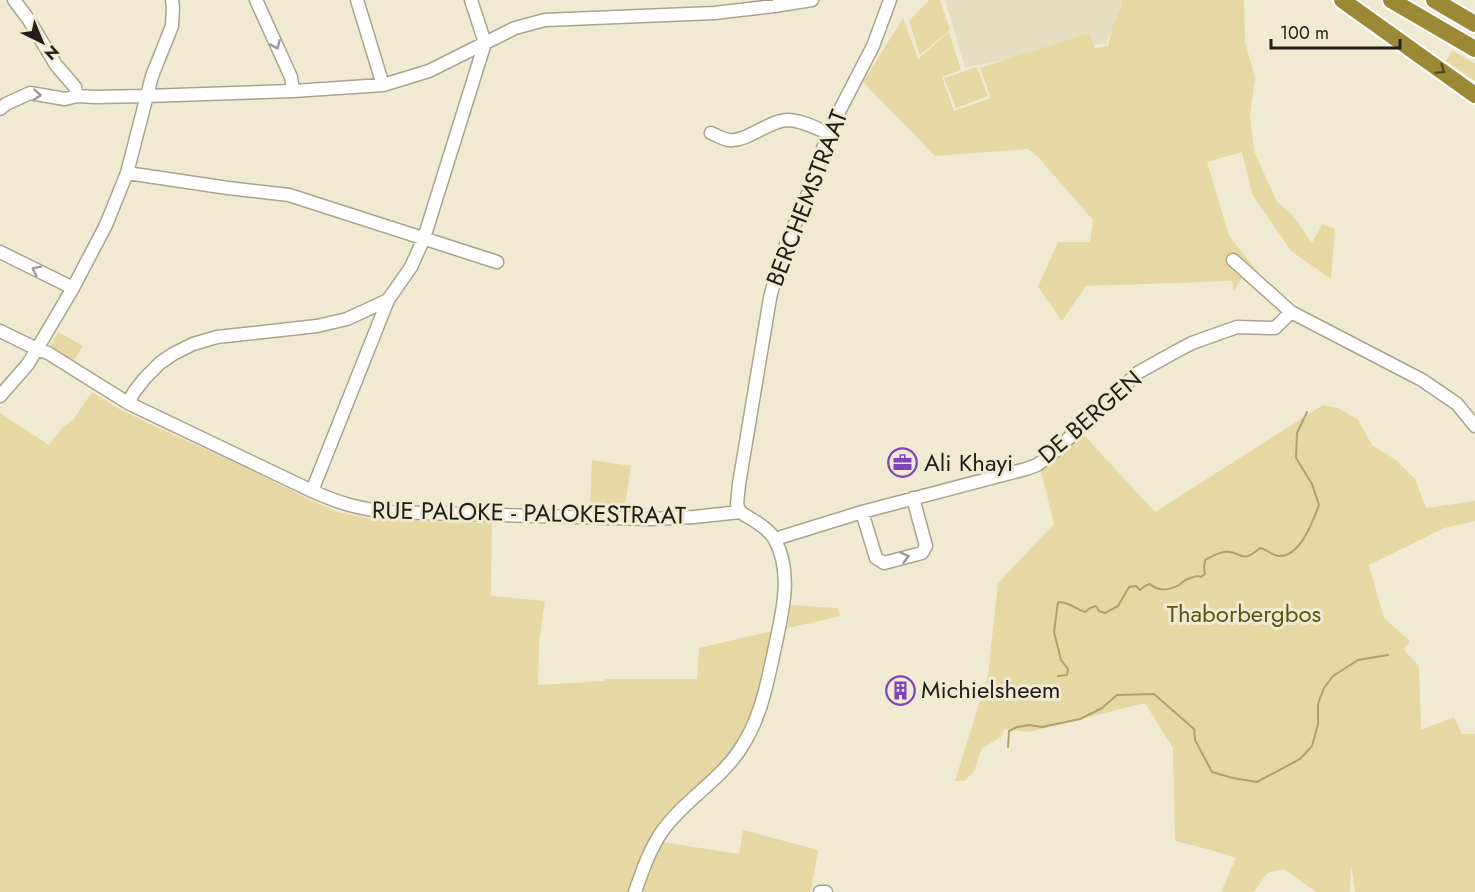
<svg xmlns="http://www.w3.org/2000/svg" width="1475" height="892" font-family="Jost,sans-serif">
	<rect width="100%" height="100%" fill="#f0ead3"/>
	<path fill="#e6dec1" d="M945 0H1121L1122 4 1106 43 965 67Z"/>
	<path fill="#e6d8a2" d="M929 0H940L950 30 920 55 909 21Z
		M1121 0H1244L1245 42 1255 78 1250 116 1254 151 1277 202 1292 214 1312 243 1322 224 1335 229 1331 279 1291 251 1252 194 1242 152 1207 162 1229 236 1265 281 1282 310 1259 294 1242 278 1234 291 1232 281 1086 286 1062 321 1038 287 1058 242H1090L1093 220 1037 156 1028 149 935 156 863 82 903 18 918 59 949 32 961 70 942 77 954 111 991 98 980 68 1089 33 1095 48 1108 46 1112 31 1111 30 1122 4Z
		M1452 50 1475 64V81L1446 61Z
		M977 67 988 96 956 108 944 78Z
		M58 332 83 346 74 360 50 346Z
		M92 392 121 410 150 424 242 466 310 500 338 512 373 519 492 523 491 596 545 601 539 643 538 685 605 681 606 679H697L699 648 772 631 757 701 743 734 727 759 670 816 632 892H0V413L49 445 62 428 73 420Z
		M1323 405 1338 408 1358 420 1372 445 1396 460 1415 479 1426 508 1475 501V521L1444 528 1369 565 1384 618 1410 641 1404 650 1419 666 1421 730 1454 717 1462 735 1464 734H1475V892H1355L1351 865 1350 892H1316L1284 869 1267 873 1254 892H1221L1236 858 1211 850 1175 841 1173 748 1145 703 1029 732 1004 729 1001 737 982 748 974 771 964 781H955L988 675 998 583 1054 524 1041 471 1084 435 1155 512Z
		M592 460 631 466 624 512 590 511Z
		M790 605 838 608 840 616 788 628Z
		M743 830 818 850 811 890 810 892H641L652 861 662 842 739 854Z"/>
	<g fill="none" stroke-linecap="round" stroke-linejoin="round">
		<path stroke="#b0a26d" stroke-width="2" d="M1058 676 1067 675 1068 669 1061 660 1054 632 1058 602C1070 602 1075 609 1085 612L1090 608 1096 606 1099 611 1105 613 1118 606 1129 587 1136 586 1140 590 1145 586 1150 584C1158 592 1170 590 1179 585 1182 583 1184 580 1188 579 1191 577 1194 577 1198 576L1201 577 1205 574 1204 567 1205 560C1211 557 1217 553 1224 552 1243 550 1239 566 1260 548 1267 549 1271 555 1278 556 1300 558 1313 521 1319 505L1312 484 1296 458 1297 433 1307 412
			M1008 747 1009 731 1017 727 1029 725 1042 727 1080 719 1102 708 1117 695 1154 694 1194 729 1195 740 1212 772 1233 778 1257 782 1300 759 1312 746 1318 724V704L1324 688 1333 676 1358 660 1388 655"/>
		<defs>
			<path id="minor" d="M14 0 29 20 56 65 75 87 77 96
				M256 0 291 77 293 91
				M357 0 383 85
				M0 109 6 104 30 93 65 99 77 96 95 97 147 96 293 91 383 85 429 71 515 28 545 20 714 13 774 6 812 0
				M711 133C716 135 723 139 729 140 747 142 768 121 787 120 801 120 816 128 828 133
				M127 173 228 188 289 195 497 262
				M0 252 73 288
				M1233 260 1291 312 1422 380 1457 404 1475 426
				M0 331 37 349 48 353 128 403 312 491C339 503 356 508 386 512L651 519 694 517 740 512
				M0 396 28 364 37 349 73 288 106 225 127 173 152 76 172 26 173 7 172 0
				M128 403 134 392 145 378 160 363 173 354 193 344 217 337 317 326 347 319 388 300 411 267 424 238 485 43 471 0
				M312 491 388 300
				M740 512 737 504 739 484 770 298 780 259 812 184 828 133 873 46 890 0
				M862 512 876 558 884 563 922 553 926 546 913 498
				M775 539 862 512 1026 469 1037 465 1052 454 1139 372 1175 352 1192 343 1237 327 1275 328 1291 312
				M635 892C642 872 649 851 661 833 682 802 718 782 739 751 761 719 767 684 775 647 782 614 793 573 775 540 768 527 752 520 740 512
				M820 892H826"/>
			<path id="highway" d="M1342 0 1475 95
				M1391 0 1475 49
				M1434 0 1475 24"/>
		</defs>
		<use href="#minor" stroke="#aaa48f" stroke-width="15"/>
		<use href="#highway" stroke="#fff" stroke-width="20"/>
		<use href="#minor" stroke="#fff" stroke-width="12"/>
		<use href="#highway" stroke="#9d8835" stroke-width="16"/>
	</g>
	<defs><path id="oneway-chevron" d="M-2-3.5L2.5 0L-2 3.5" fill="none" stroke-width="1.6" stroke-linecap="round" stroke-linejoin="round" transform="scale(1.5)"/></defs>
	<g stroke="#9b9a96">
		<use href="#oneway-chevron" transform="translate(276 45) rotate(66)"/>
		<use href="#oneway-chevron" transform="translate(37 95) rotate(4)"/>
		<use href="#oneway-chevron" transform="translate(36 270) rotate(-154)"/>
		<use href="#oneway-chevron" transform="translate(905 557) rotate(-15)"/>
	</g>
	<use stroke="#524822" href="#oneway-chevron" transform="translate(1441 70) rotate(35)"/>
	<defs>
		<symbol id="office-ring" viewBox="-11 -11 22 22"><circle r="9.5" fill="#f0ead3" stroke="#8143b9" stroke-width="1.5"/><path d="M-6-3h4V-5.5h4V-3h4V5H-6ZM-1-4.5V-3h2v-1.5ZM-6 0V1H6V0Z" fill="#8143b9"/></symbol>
		<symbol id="building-ring" viewBox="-11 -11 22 22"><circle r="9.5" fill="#f0ead3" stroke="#8143b9" stroke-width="1.5"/><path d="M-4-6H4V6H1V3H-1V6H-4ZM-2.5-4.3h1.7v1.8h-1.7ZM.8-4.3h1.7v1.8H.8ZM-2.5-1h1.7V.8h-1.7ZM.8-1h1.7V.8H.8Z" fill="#8143b9"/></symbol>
	</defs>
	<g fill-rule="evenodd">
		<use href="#office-ring" x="886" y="446" width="33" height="33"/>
		<use href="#building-ring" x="884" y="674" width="33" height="33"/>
	</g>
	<g text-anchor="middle" stroke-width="6" stroke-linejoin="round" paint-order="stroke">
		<g font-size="24" fill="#201e16" stroke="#f0ead3">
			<text transform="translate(807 198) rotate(-69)" y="8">BERCHEMSTRAAT</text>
			<text transform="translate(1090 417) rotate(-41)" y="8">DE BERGEN</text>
			<text transform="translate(529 513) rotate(1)" y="8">RUE PALOKE - PALOKESTRAAT</text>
		</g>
		<g font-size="24" fill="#201e16" stroke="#f0ead3" text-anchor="start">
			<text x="924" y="471">Ali Khayi</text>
			<text x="921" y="698">Michielsheem</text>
		</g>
		<g font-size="24" fill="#615211" stroke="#f0ead3">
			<text x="1244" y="622">Thaborbergbos</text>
		</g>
	</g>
	<g transform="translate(42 42) rotate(137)" stroke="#f0ead3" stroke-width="4.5" paint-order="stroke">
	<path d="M0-4.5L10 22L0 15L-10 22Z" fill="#201e16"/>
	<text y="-9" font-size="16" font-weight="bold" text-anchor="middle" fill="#201e16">N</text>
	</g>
	<path d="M1271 39v9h129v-9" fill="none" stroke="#201e16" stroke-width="3"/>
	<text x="1280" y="39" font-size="18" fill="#201e16" stroke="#f0ead3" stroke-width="4.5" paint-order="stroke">100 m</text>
</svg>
